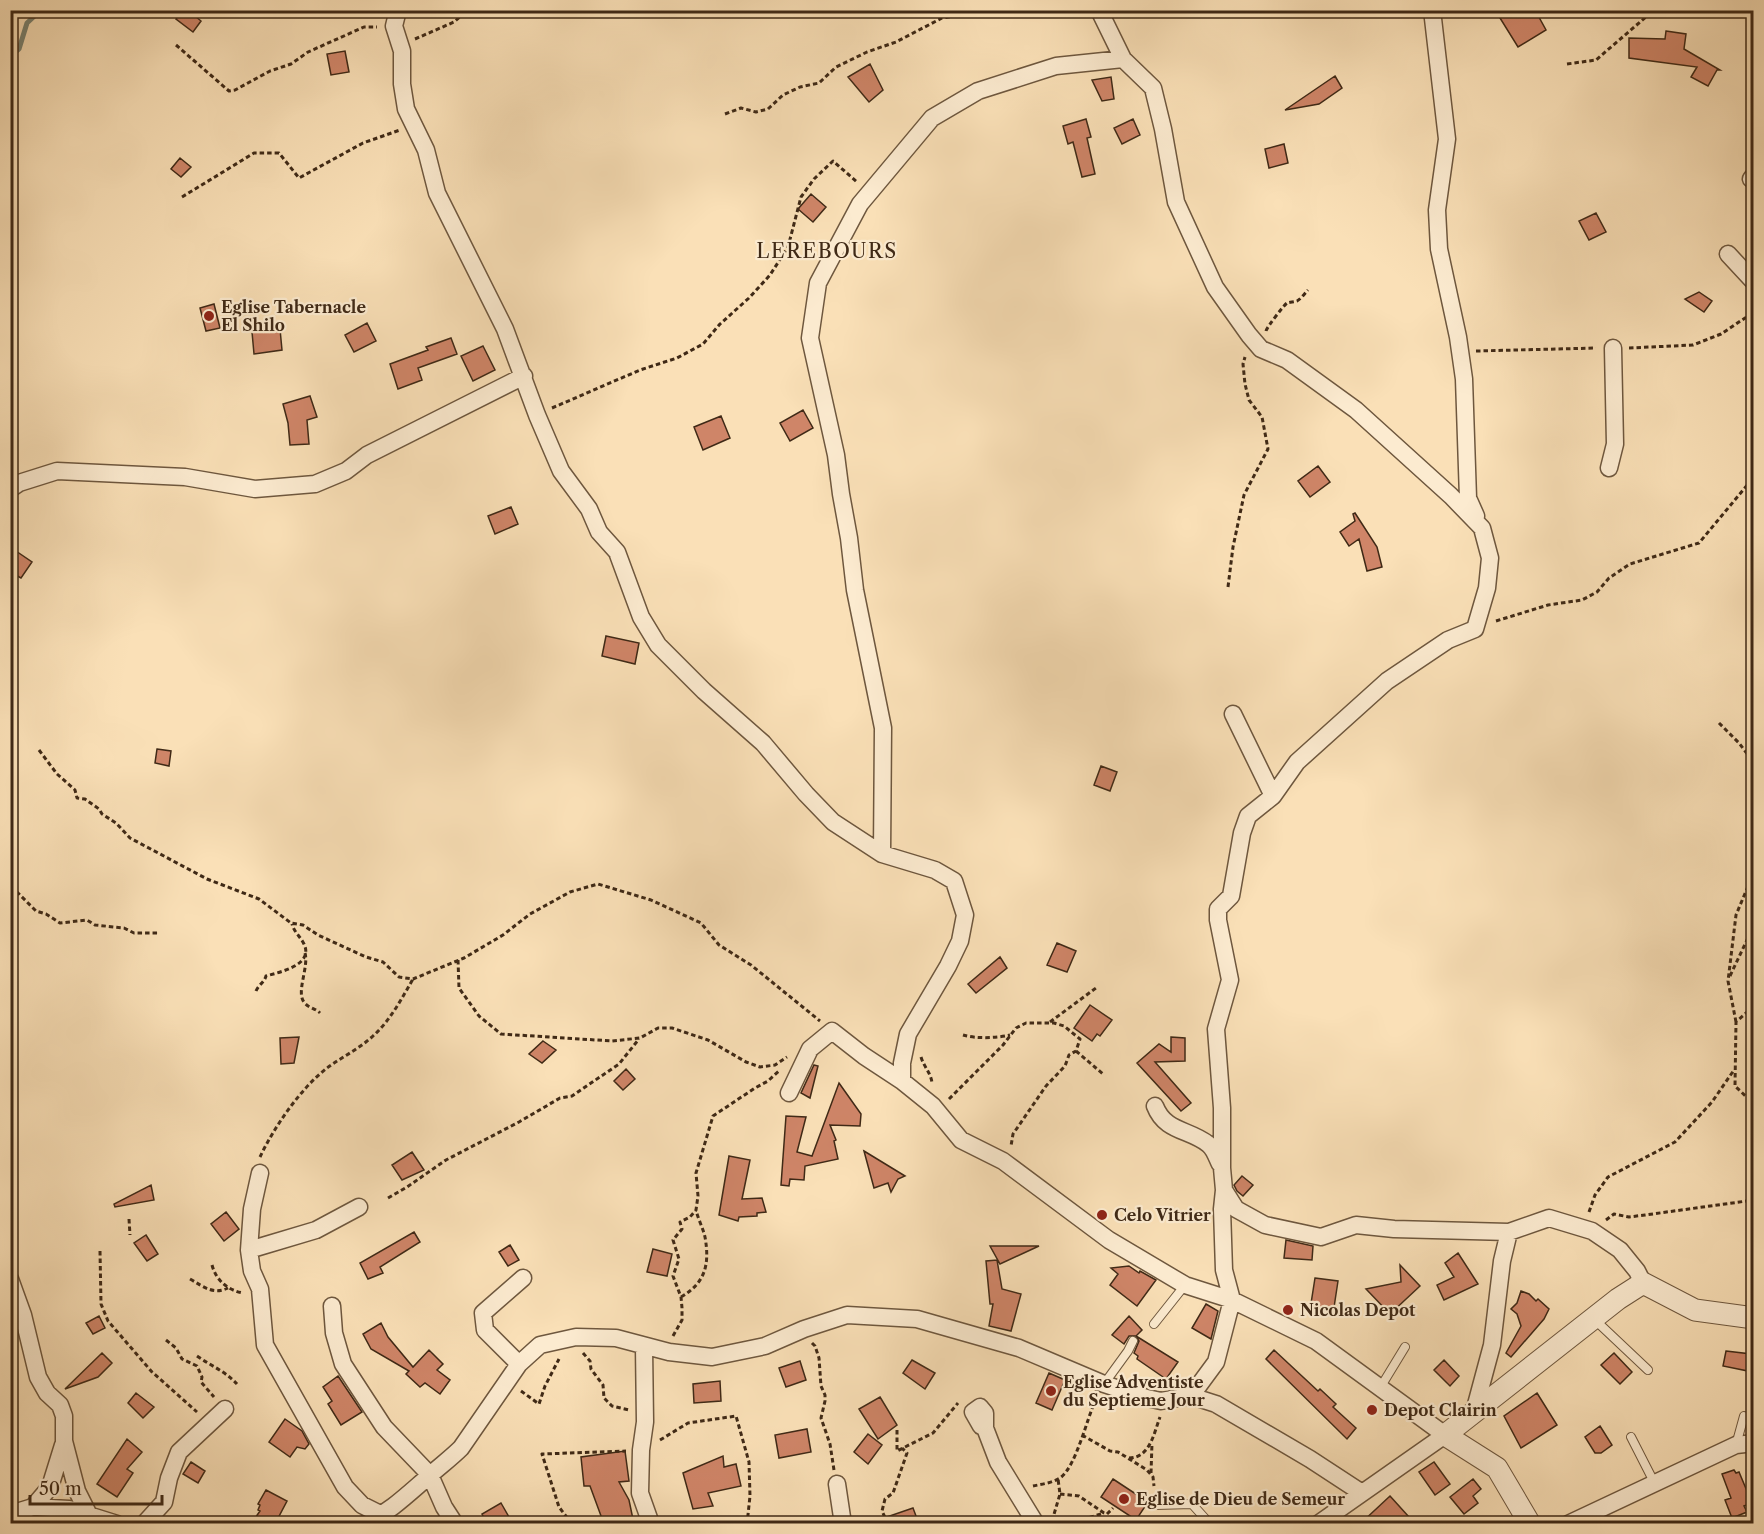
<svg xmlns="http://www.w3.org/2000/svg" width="1764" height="1534" font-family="'Libre Caslon Text',serif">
	<rect width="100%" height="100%" fill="#fae0b7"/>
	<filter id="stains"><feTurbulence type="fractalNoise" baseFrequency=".00333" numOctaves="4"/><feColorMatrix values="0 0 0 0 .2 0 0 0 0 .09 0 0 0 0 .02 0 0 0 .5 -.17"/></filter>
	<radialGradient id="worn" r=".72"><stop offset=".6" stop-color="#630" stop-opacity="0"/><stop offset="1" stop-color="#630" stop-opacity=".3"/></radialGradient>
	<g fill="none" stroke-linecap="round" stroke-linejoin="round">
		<path stroke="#788272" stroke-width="5" d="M10 57 19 49 27 23 41 10"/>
	</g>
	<path fill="#cf8568" stroke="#3f2916" stroke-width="1.5" d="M182 10H188L201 21 193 32 176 19Z
		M1495 10H1535L1546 30 1518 47Z
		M1666 31 1686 34 1684 49 1720 70H1717L1708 86 1691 77 1697 67 1629 58V38L1665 39Z
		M345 51 349 72 331 75 327 54Z
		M870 64 883 90 869 102 848 77Z
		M1335 76 1342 88 1319 104 1285 110Z
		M1111 77 1114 99 1102 101 1092 80Z
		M1086 119 1091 137 1087 138 1095 174 1082 177 1073 142 1068 144 1063 126Z
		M1133 119 1140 135 1122 144 1114 128Z
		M1284 144 1288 163 1269 168 1265 149Z
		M180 158 191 167 181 177 171 169Z
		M811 194 826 207 813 222 798 209Z
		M1596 213 1606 232 1589 240 1579 221Z
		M1699 292 1712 301 1704 312 1685 299Z
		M214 304 220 328 206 331 200 308Z
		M367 323 376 341 354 352 345 335Z
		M280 329 282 350 254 354 252 332Z
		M451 338 457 354 418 368 422 380 398 389 390 364 428 350 426 347Z
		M483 346 495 370 473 381 461 356Z
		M310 396 317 417 307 420 309 444 290 445 288 423 283 404Z
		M803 410 813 428 790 441 780 423Z
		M721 416 730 438 703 450 694 427Z
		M1318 466 1330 482 1310 497 1298 481Z
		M511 507 518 524 495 534 488 516Z
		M1355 513 1377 547 1382 567 1367 571 1359 539 1349 546 1340 532 1355 521 1353 514Z
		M10 547 32 562 21 578 10 572Z
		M606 636 639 643 635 664 602 656Z
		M157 749 171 751 169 766 155 763Z
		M1101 766 1117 772 1110 791 1094 785Z
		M1057 943 1076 951 1067 972 1047 965Z
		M1000 957 1007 968 976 993 968 984Z
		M1090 1005 1112 1020 1100 1036 1097 1034 1092 1041 1074 1028Z
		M299 1037 294 1063 281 1064 280 1038Z
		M1171 1037 1185 1038V1061L1155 1062 1191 1103 1181 1111 1137 1063 1159 1044 1171 1052Z
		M543 1041 556 1050 542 1063 529 1054Z
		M814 1065 818 1066 810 1098 801 1093Z
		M626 1069 635 1079 623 1090 614 1081Z
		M839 1083 861 1114 860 1126 830 1125 836 1140 834 1141 838 1159 805 1166 804 1180 790 1179 789 1186 781 1185 786 1116 806 1117 797 1152 812 1156Z
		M864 1151 905 1176 898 1179 891 1192 888 1183 874 1188Z
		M412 1152 424 1170 402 1180 392 1165Z
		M729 1156 750 1160 742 1199 762 1198 766 1212 757 1213V1216L739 1217 738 1221 719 1215Z
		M1242 1176 1253 1185 1243 1196 1237 1191 1234 1185Z
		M151 1185 154 1200 115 1207 114 1204Z
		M226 1212 239 1229 224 1241 211 1224Z
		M414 1232 420 1242 380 1267 383 1273 368 1279 360 1263Z
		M146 1235 158 1254 147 1261 134 1243Z
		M1286 1240 1313 1246 1312 1260 1284 1258Z
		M510 1245 519 1260 508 1266 499 1252Z
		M990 1246H1039L1000 1264Z
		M653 1249 672 1254 667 1276 647 1272Z
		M1458 1253 1478 1284 1444 1300 1437 1285 1454 1277 1445 1263Z
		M997 1260 1002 1289 1021 1294 1011 1331 989 1326 993 1304H990L986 1261Z
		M1400 1265 1420 1286 1390 1314 1366 1289 1401 1282Z
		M1129 1266 1139 1273 1140 1271 1156 1280 1137 1306 1110 1285 1118 1274 1111 1268Z
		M1315 1278 1338 1281 1333 1314 1310 1310Z
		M1521 1291 1529 1294 1536 1301 1538 1299 1549 1309 1544 1319 1511 1357 1506 1353 1521 1326 1517 1314 1511 1309 1517 1303Z
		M1206 1304 1218 1311 1211 1339 1192 1328Z
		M99 1316 105 1328 93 1334 86 1323Z
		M1129 1316 1142 1330 1136 1336 1178 1362 1166 1379 1137 1359 1138 1356 1134 1353 1139 1341 1136 1336H1129L1124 1344 1112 1335Z
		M381 1323 388 1337 413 1367 429 1350 443 1364 437 1370 450 1380 440 1394 425 1383 420 1387 406 1374 409 1371 371 1349 363 1334Z
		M1274 1350 1318 1391 1320 1389 1336 1404 1333 1407 1356 1428 1347 1439 1266 1359Z
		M1726 1351 1751 1354 1748 1371 1723 1366Z
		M102 1353 112 1363 98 1377 65 1389Z
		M1614 1353 1632 1372 1620 1384 1601 1365Z
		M912 1360 935 1373 925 1389 903 1373Z
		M1444 1360 1459 1376 1450 1386 1434 1370Z
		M800 1361 806 1380 786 1387 779 1368Z
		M1049 1373 1065 1380 1052 1410 1036 1403Z
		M338 1376 362 1412 341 1425 328 1404 332 1401 323 1387Z
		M720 1381 721 1401 694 1403 693 1384Z
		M136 1393 154 1407 143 1418 128 1403Z
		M1537 1393 1557 1425 1521 1448 1504 1416Z
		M880 1397 897 1425 878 1439 859 1409Z
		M285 1419 302 1431 309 1444 305 1449 297 1447 290 1457 269 1442Z
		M1600 1426 1612 1445 1601 1453H1595L1585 1437Z
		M807 1429 811 1452 779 1458 775 1435Z
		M868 1434 882 1445 868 1464 854 1452Z
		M127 1439 142 1452 127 1469 133 1473 117 1497 97 1484Z
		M625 1451 629 1481 619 1482 629 1500 634 1524H604L590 1486H584L581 1457Z
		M723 1456 724 1467 736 1464 741 1486 708 1493 713 1506 693 1509 683 1473Z
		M191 1462 205 1471 198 1483 183 1474Z
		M1434 1462 1450 1484 1435 1495 1419 1472Z
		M1734 1470 1736 1473 1739 1472 1752 1503 1744 1506 1747 1512 1732 1518 1725 1500 1731 1498 1722 1474Z
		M1113 1479 1148 1502 1136 1520 1101 1497Z
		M1473 1479 1481 1489 1473 1496 1478 1503 1464 1514 1450 1497Z
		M266 1490 287 1501 277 1520 274 1519 271 1524H251L260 1511 258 1510 260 1505 258 1504Z
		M1390 1496 1409 1517 1402 1524H1360Z
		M501 1503 513 1524H487L482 1514Z
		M913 1508 919 1524H875V1521Z"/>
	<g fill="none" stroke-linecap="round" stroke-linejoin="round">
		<defs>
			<path id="service" d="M1594 1319 1648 1370
				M1154 1324 1185 1285
				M1104 1384 1128 1351 1133 1341
				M1380 1388 1405 1347
				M1631 1437 1655 1484
				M1736 1445 1744 1416
				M1156 1505 1192 1504 1210 1524"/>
			<path id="minor" d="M398 10 394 26 402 51V84L406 109 426 150 437 193 505 329 537 415 561 471 589 509 599 532 617 552 641 617 658 645 704 691 763 743 806 794 833 822 882 854 935 870 954 881 965 915 960 941 948 966 908 1034 902 1063V1081
				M1099 10 1123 59
				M1432 10 1447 139 1437 210 1439 249 1458 337 1464 379 1468 498 1476 516
				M1751 179 1754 175
				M1728 254 1754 282
				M1609 468 1615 444 1613 348
				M10 489 19 483 57 471 185 477 255 489 315 484 346 471 367 455 524 376
				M1233 714 1273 796
				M882 854 883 728 855 590 849 538 841 494 836 455 810 338 818 283 860 204 932 118 978 91 1056 66 1123 59 1153 88 1163 129 1176 202 1215 287 1249 335 1261 349 1287 360 1356 410 1451 496 1482 528 1490 558 1487 588 1475 629 1448 640 1387 681 1297 762 1273 796 1248 816 1242 833 1231 896 1218 909V920L1230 980 1216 1029 1222 1108V1168L1224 1190 1236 1209 1265 1225 1321 1237 1356 1225 1394 1229 1509 1232 1549 1218 1592 1231 1620 1250 1637 1271 1643 1283
				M789 1093 810 1049 832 1031 864 1056 902 1081 933 1106 961 1140 1003 1161 1109 1240 1185 1285 1232 1300 1316 1341 1445 1435 1318 1524
				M1155 1106C1165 1132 1189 1129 1208 1144 1214 1148 1217 1158 1220 1164
				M260 1173 252 1209 249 1250 252 1271 260 1289 265 1345 345 1487 362 1505 382 1515
				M249 1250 316 1230 359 1207
				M10 1279 23 1315 38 1377 47 1393 60 1405 64 1416V1441L77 1491 90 1517 96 1524
				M332 1306 334 1333 343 1364 384 1427 430 1475 444 1507 455 1524
				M644 1347 645 1422 641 1450 640 1493 651 1524
				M519 1364 485 1330 483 1313 523 1278
				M1191 1396 1216 1362 1232 1300 1224 1270 1222 1209 1224 1190
				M1474 1412 1492 1345 1502 1261 1509 1232
				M981 1426 973 1412 980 1407 985 1413V1428L998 1462 1036 1524
				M63 1445 50 1487 33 1507 69 1509 117 1524
				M837 1484 843 1524
				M10 1514 33 1507
				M144 1524 164 1502 169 1478 179 1452 225 1409
				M365 1524C391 1511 408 1494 429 1476 440 1466 451 1458 461 1448L519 1364 540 1345 576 1337 616 1338 669 1352 712 1357 765 1346 804 1329 847 1315 917 1319 1019 1348 1104 1384 1147 1398 1161 1401 1191 1396 1216 1404 1310 1459 1362 1493
				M1568 1524 1736 1445 1754 1443"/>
			<path id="tertiary" d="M1530 1524 1497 1468 1445 1435 1618 1299 1643 1283 1695 1310 1754 1318"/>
		</defs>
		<use href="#service" stroke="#6e573e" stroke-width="10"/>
		<use href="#minor" stroke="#6e573e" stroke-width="19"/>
		<use href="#tertiary" stroke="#6e573e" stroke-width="23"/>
		<path stroke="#3f2916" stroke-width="3" stroke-dasharray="4.5 3" stroke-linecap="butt" d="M415 39 454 22 468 10
			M176 45 229 91 235 90 270 71 291 64 308 52 364 27H377
			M1567 64 1596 60 1654 10
			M725 114 741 108 756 112 768 109 783 95 800 87 819 83 836 67 867 52 896 42 942 18 961 15 969 10
			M182 197 254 153H279L299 178 363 143 400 130
			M1266 331C1267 327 1284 305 1287 303 1290 302 1294 302 1297 301 1301 299 1305 293 1308 290
			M1629 348 1693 345 1721 334 1754 312
			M1476 351 1596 348
			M552 408 640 370 677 358 703 344 720 324 749 298 770 275 788 247 801 197 814 179 833 161 857 182
			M1228 587 1233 547 1244 495 1268 449 1262 417 1249 400 1245 384 1243 364 1245 357
			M1496 621 1548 605 1582 600 1597 592 1609 578 1630 564 1699 543 1754 477
			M1719 723 1739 743 1754 763
			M39 750 57 774 75 790 77 798 85 799 99 809 102 814 116 823 130 838 207 879 259 899 291 923 303 925 318 935 366 957 383 962 399 977 413 979 464 958 503 935 530 914 570 892 598 884 651 900 701 923 719 945 751 965 820 1021
			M10 888 17 892 36 911 46 914 60 923 87 920 95 925 124 928 134 933H159
			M305 953C309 967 296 992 304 1002 308 1008 315 1008 320 1013
			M458 960 459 988 479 1016 501 1034 612 1041 640 1038 658 1028H672L708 1040 746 1062 760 1067 775 1065 787 1057
			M1730 976 1754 925
			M256 991C259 984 264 983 266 976 280 972 314 965 304 944 300 936 294 932 292 924
			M1754 1006 1736 1022 1735 1086 1754 1104
			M1050 1022 1096 988
			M1736 1022 1728 981 1736 915 1754 872
			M963 1035C976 1039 997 1038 1010 1035
			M1076 1051 1103 1074
			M921 1057C924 1067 931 1073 932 1083
			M949 1099 1003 1045 1016 1028 1026 1023H1054L1064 1026 1080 1039 1076 1051 1069 1055 1065 1066 1046 1086 1013 1134 1011 1146
			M260 1157C274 1127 301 1088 327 1068 342 1057 359 1049 373 1036 390 1021 402 998 413 979
			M388 1198 407 1187 446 1160 519 1122 560 1098 572 1096 619 1064 639 1039
			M1589 1212 1595 1195 1608 1177 1675 1142 1712 1102 1734 1070
			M129 1219 130 1235
			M1606 1220 1614 1214 1629 1217 1645 1215 1754 1200
			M100 1251 101 1304 108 1321 152 1372 197 1412
			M212 1265C216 1280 227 1290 243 1293
			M190 1279C204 1287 213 1295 228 1288
			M681 1297C705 1283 710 1265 705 1237 703 1228 698 1219 696 1210
			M673 1336 682 1320V1308L681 1297 673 1276 679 1259 673 1240 682 1229 680 1222 690 1217 696 1210 698 1196 696 1173 713 1116 755 1088 768 1081 780 1070
			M166 1340 176 1348 182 1359 197 1366 202 1377 201 1382 214 1397
			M812 1343 815 1346 819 1358 821 1386 825 1395V1401L821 1418 830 1444 834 1470
			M583 1353 590 1361 591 1369 603 1385 604 1398 612 1406 629 1410
			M197 1356C211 1366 225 1371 237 1384
			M521 1391 539 1404 545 1386 559 1359
			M897 1430V1451L933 1433 958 1403
			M1082 1435 1110 1451 1118 1452 1147 1470 1153 1477 1154 1486
			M660 1440 688 1423 736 1416 749 1462 750 1496 747 1524
			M1129 1458C1150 1458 1154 1433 1160 1417
			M1151 1473 1152 1443
			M1033 1486C1042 1484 1052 1483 1060 1478 1076 1467 1087 1418 1096 1399
			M1060 1494 1079 1496 1104 1513 1107 1514 1113 1508
			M1052 1521 1060 1494 1058 1479
			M572 1524 559 1507 542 1454 626 1451
			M888 1524 882 1511 885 1499 893 1493 907 1453 902 1448
			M1068 1524 1104 1513"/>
		<use href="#service" stroke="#fcebd0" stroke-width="8"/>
		<use href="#minor" stroke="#fcebd0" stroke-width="16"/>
		<use href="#tertiary" stroke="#fcebd0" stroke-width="21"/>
	</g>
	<g fill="#8f2418" stroke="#fcebd0" stroke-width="2">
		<circle cx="209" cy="316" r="6"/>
		<circle cx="1102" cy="1215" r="6"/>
		<circle cx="1288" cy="1310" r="6"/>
		<circle cx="1051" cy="1391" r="6"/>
		<circle cx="1372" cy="1410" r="6"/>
		<circle cx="1124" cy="1499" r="6"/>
	</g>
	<g text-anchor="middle" stroke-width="4.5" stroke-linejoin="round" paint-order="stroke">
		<g font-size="16" font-weight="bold" fill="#3f2916" stroke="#fcebd0" text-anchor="start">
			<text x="221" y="313">Eglise Tabernacle<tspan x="221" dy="18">El Shilo</tspan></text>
			<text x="1114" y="1221">Celo Vitrier</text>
			<text x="1300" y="1316">Nicolas Depot</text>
			<text x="1063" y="1388">Eglise Adventiste<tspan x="1063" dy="18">du Septieme Jour</tspan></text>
			<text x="1384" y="1416">Depot Clairin</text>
			<text x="1136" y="1505">Eglise de Dieu de Semeur</text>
		</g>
		<g font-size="20" letter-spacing="1.5" fill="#3f2916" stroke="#fcebd0">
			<text x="827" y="258">LEREBOURS</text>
		</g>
	</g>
	<rect width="1764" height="1534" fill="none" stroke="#fae0b7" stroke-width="36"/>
	<rect x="12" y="12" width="1740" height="1510" fill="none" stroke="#3f2916" stroke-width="3"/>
	<rect x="18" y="18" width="1728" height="1498" fill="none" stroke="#3f2916" stroke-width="1.5"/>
	<path d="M30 1495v9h132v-9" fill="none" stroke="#3f2916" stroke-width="3"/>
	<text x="39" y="1495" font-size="18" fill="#3f2916" stroke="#fcebd0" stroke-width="4.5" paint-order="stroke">50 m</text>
	<rect width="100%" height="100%" filter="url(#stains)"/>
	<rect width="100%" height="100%" fill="url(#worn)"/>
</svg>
